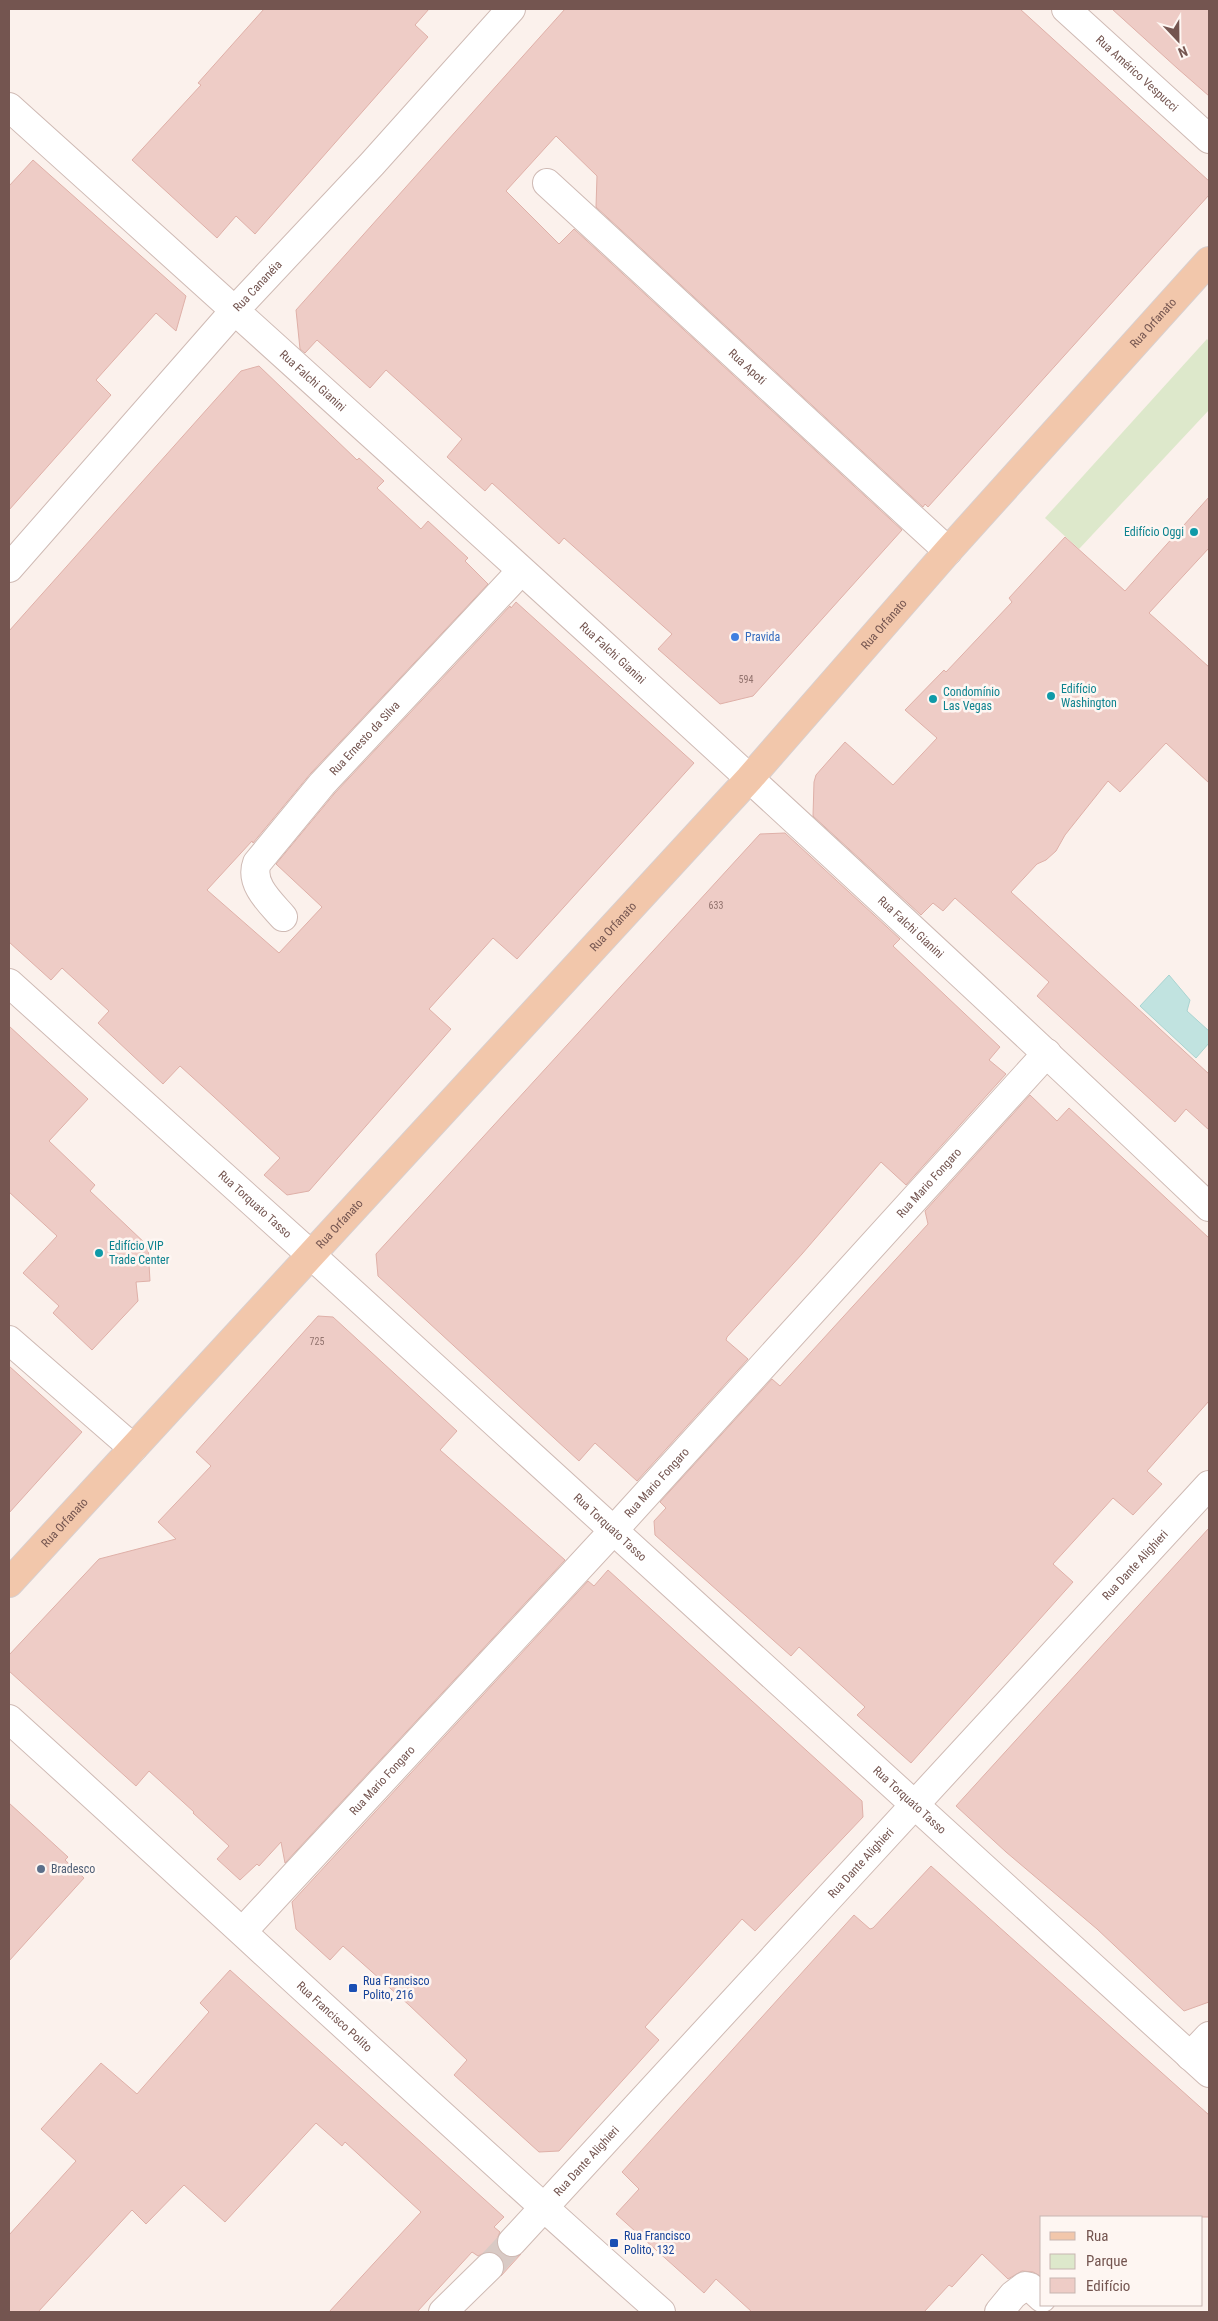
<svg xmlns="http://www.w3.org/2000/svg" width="1218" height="2321" font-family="'Roboto Condensed',sans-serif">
	<rect width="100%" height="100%" fill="#fbf1ec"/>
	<path fill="#dde8cb" d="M1207 339 1209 342V410L1079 549 1045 518Z"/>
	<path fill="#c1e3e0" stroke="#a9d4d1" d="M1169 975 1190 1000 1187 1011 1209 1031V1043L1196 1058 1140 1006Z"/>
	<path fill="#eeccc6" stroke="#dfb0a8" d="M264 9H429L415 25 428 37 255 234 236 216 217 238 132 160 201 85 198 83Z
		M565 9H1020L1209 181V195L928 507 925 504 923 507 596 207 597 176 556 136 506 191 559 244 574 229 902 530 753 696 720 704 658 649 672 634 564 538 559 544 492 483 485 491 447 457 462 439 386 370 370 388 317 340 305 353 300 349 296 310Z
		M1112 9H1209V96L1177 68Z
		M33 160 186 296 176 331 156 313 96 380 111 395 9 510V186Z
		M259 366 357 460 359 458 384 481 377 488 421 529 428 521 468 558 465 561 488 584 311 773 253 843 252 841 207 890 279 953 322 907 276 864 334 794 510 606 511 608 516 602 694 763 517 959 493 938 429 1009 451 1029 309 1191 287 1195 264 1175 280 1158 213 1096 180 1066 163 1084 98 1023 109 1011 62 968 51 980 9 942V631L241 371Z
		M1209 497V548L1149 613 1209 667V783L1166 743 1120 792 1108 781 1065 835 1056 851 1046 860 1037 864 1011 892 1209 1074V1130L1186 1109 1175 1122 1037 996 1049 982 955 898 943 911 933 903 921 915 813 816 814 782 816 775 845 742 893 785 937 738 905 710 944 670 946 672 1012 602 1009 598 1065 537 1125 591Z
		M785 833 900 939 893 946 1000 1047 989 1060 1006 1074 906 1185 881 1162 802 1254 727 1337 726 1340 748 1359 637 1481 595 1443 579 1461 378 1276 376 1254 760 834Z
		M9 1026 88 1099 49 1141 95 1185 90 1191 148 1246 150 1281 136 1282 138 1301 92 1350 53 1313 59 1306 23 1273 57 1236 9 1192Z
		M1030 1095 1057 1121 1069 1108 1209 1238V1401L1147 1471 1162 1484 1133 1515 1113 1498 1053 1564 1073 1582 911 1763 857 1715 865 1707 799 1647 791 1656 655 1535 654 1521 666 1508 660 1502 772 1379 780 1386 928 1224 925 1211Z
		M318 1316 333 1317 457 1431 440 1450 565 1560 285 1863 281 1842 259 1866 257 1864 240 1880 217 1859 229 1846 193 1813 194 1812 149 1771 136 1786 9 1671V1655L99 1559 176 1539 158 1522 211 1466 196 1452Z
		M9 1366 82 1432 9 1513Z
		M1209 1528V2002L1184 2011 1097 1929 1006 1852 956 1806Z
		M608 1570 862 1801 863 1817 755 1931 742 1919 645 2027 659 2040 559 2151 539 2152 454 2075 467 2060 409 2005 343 1946 330 1960 296 1929 292 1902 588 1581 594 1586Z
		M9 1803 68 1857 65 1860 84 1878 9 1961Z
		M931 1866 1209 2115V2217H1042V2277L1033 2272 1022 2271 1008 2279 982 2254 952 2287 949 2285 924 2312H752L716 2279 704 2293 616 2214 639 2189 622 2172 854 1915 870 1929 873 1928Z
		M230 1970 504 2217 494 2227 500 2232 497 2239V2247L501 2253 508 2257H516L521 2254 501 2276 504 2264 500 2256 494 2252H486L478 2256 472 2252 417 2312H329L421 2212 345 2142 342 2146 316 2123 225 2222 184 2185 146 2224 132 2210 38 2312H9V2235L76 2161 41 2129 101 2063 137 2094 209 2012 200 2003Z"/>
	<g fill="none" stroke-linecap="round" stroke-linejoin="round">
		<path stroke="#d9cac5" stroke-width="28" stroke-dasharray="28 14" stroke-linecap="butt" d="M489 2267 512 2242"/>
		<defs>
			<g id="minor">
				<path id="s1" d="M1066 9 1209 139"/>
				<path id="s2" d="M9 107C412 470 815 833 1209 1207"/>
				<path id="s3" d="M547 183 948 551"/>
				<path id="s4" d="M9 568 235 310 372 164 511 9"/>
				<path id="s5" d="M283 917C271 903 249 884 257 863L322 784 521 571"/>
				<path id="s6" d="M9 983 310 1254 1209 2073"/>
				<path d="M9 1340 133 1448"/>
				<path id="s7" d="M9 1719C227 1916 441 2118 661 2312"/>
				<path id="s8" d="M243 1931 613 1531 1047 1053"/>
				<path d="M1190 2056 1209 2036"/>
				<path id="s9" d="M512 2242 1209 1485"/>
				<path d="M443 2312 489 2267"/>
				<path d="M999 2312 1013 2295 1025 2286 1030 2287 1042 2298"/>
			</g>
			<g id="major">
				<path id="s10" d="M9 1583 749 779 948 551 1209 261"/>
			</g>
		</defs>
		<use href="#minor" stroke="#cfbab4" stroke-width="30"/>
		<use href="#major" stroke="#d8cfce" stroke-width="30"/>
		<use href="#minor" stroke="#fff" stroke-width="28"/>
		<use href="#major" stroke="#f2c7ab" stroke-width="28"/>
	</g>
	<g fill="#0f9aa8" stroke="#fef6f2" stroke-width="2">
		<circle cx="1194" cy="532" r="5"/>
		<circle cx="1051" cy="696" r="5"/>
		<circle cx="933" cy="699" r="5"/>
		<circle cx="99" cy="1253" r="5"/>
	</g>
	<circle fill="#3f7fe0" stroke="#fef6f2" stroke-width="2" cx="735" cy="637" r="5"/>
	<circle fill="#5c6f8a" stroke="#fef6f2" stroke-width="2" cx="41" cy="1869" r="5"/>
	<g fill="#1a4fb4" stroke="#fef6f2" stroke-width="2">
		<rect x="348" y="1983" width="10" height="10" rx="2.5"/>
		<rect x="609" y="2238" width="10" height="10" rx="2.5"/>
	</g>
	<g text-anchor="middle" stroke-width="5" stroke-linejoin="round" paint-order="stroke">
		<g font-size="10" fill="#92736e">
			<text x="746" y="683">594</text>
			<text x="716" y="909">633</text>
			<text x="317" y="1345">725</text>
		</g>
		<g font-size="12" fill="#745550" stroke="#fef6f2">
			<text dy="4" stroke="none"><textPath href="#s1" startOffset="96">Rua Américo Vespucci</textPath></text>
			<text dy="4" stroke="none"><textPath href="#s4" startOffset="376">Rua Cananéia</textPath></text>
			<text dy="4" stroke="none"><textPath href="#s10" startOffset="1702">Rua Orfanato</textPath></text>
			<text dy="4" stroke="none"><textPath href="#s3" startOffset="272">Rua Apoti</textPath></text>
			<text dy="4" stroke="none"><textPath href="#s2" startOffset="409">Rua Falchi Gianini</textPath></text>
			<text dy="4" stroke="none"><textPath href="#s10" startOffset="1298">Rua Orfanato</textPath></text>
			<text dy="4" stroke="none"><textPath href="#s2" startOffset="814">Rua Falchi Gianini</textPath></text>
			<text dy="4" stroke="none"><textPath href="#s5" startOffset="228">Rua Ernesto da Silva</textPath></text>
			<text dy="4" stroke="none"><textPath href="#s10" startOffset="892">Rua Orfanato</textPath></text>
			<text dy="4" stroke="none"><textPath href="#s2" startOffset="1219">Rua Falchi Gianini</textPath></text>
			<text dy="4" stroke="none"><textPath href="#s8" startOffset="1015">Rua Mario Fongaro</textPath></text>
			<text dy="4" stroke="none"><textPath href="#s6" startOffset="331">Rua Torquato Tasso</textPath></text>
			<text dy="4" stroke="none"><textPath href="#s10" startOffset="488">Rua Orfanato</textPath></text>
			<text dy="4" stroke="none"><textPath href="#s8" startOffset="610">Rua Mario Fongaro</textPath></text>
			<text dy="4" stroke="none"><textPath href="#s10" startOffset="82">Rua Orfanato</textPath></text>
			<text dy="4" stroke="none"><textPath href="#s6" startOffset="811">Rua Torquato Tasso</textPath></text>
			<text dy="4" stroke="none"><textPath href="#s9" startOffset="920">Rua Dante Alighieri</textPath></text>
			<text dy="4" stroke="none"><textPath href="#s8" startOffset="205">Rua Mario Fongaro</textPath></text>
			<text dy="4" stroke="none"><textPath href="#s6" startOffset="1216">Rua Torquato Tasso</textPath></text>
			<text dy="4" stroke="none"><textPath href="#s9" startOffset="515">Rua Dante Alighieri</textPath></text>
			<text dy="4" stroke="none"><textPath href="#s7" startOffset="441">Rua Francisco Polito</textPath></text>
			<text dy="4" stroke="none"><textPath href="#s9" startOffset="110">Rua Dante Alighieri</textPath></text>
		</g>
		<g font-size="12" fill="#0d838f" stroke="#fef6f2" text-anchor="start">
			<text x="1184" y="536" text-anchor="end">Edifício Oggi</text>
			<text x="1061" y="693">Edifício<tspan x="1061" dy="14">Washington</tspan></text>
			<text x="943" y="696">Condomínio<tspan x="943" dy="14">Las Vegas</tspan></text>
			<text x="109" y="1250">Edifício VIP<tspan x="109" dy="14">Trade Center</tspan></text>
		</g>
		<g font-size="12" fill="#366cbe" stroke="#fef6f2" text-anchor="start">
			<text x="745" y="641">Pravida</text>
		</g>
		<g font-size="12" fill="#4e5e75" stroke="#fef6f2" text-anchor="start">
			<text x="51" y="1873">Bradesco</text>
		</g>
		<g font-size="12" fill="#164399" stroke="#fef6f2" text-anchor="start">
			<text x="363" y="1985">Rua Francisco<tspan x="363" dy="14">Polito, 216</tspan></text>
			<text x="624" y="2240">Rua Francisco<tspan x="624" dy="14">Polito, 132</tspan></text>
		</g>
	</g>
	<rect width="1218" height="2321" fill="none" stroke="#745550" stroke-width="20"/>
	<rect x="1040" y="2216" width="162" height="90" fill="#fef6f2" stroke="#c7b6b1"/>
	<rect x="1050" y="2232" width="25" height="8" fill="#f2c7ab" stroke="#c7b6b1"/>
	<text x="1086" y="2241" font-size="15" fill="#745550">Rua</text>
	<rect x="1050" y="2254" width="25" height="15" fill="#dde8cb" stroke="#c7b6b1"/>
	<text x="1086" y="2266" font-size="15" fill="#745550">Parque</text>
	<rect x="1050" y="2278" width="25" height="15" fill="#eeccc6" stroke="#c7b6b1"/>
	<text x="1086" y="2291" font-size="15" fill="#745550">Edifício</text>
	<g transform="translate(1178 40) rotate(158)" stroke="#fef6f2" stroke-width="4" paint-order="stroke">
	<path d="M0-4L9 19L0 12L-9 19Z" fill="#745550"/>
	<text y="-8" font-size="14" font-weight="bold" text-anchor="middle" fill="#745550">N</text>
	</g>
</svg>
